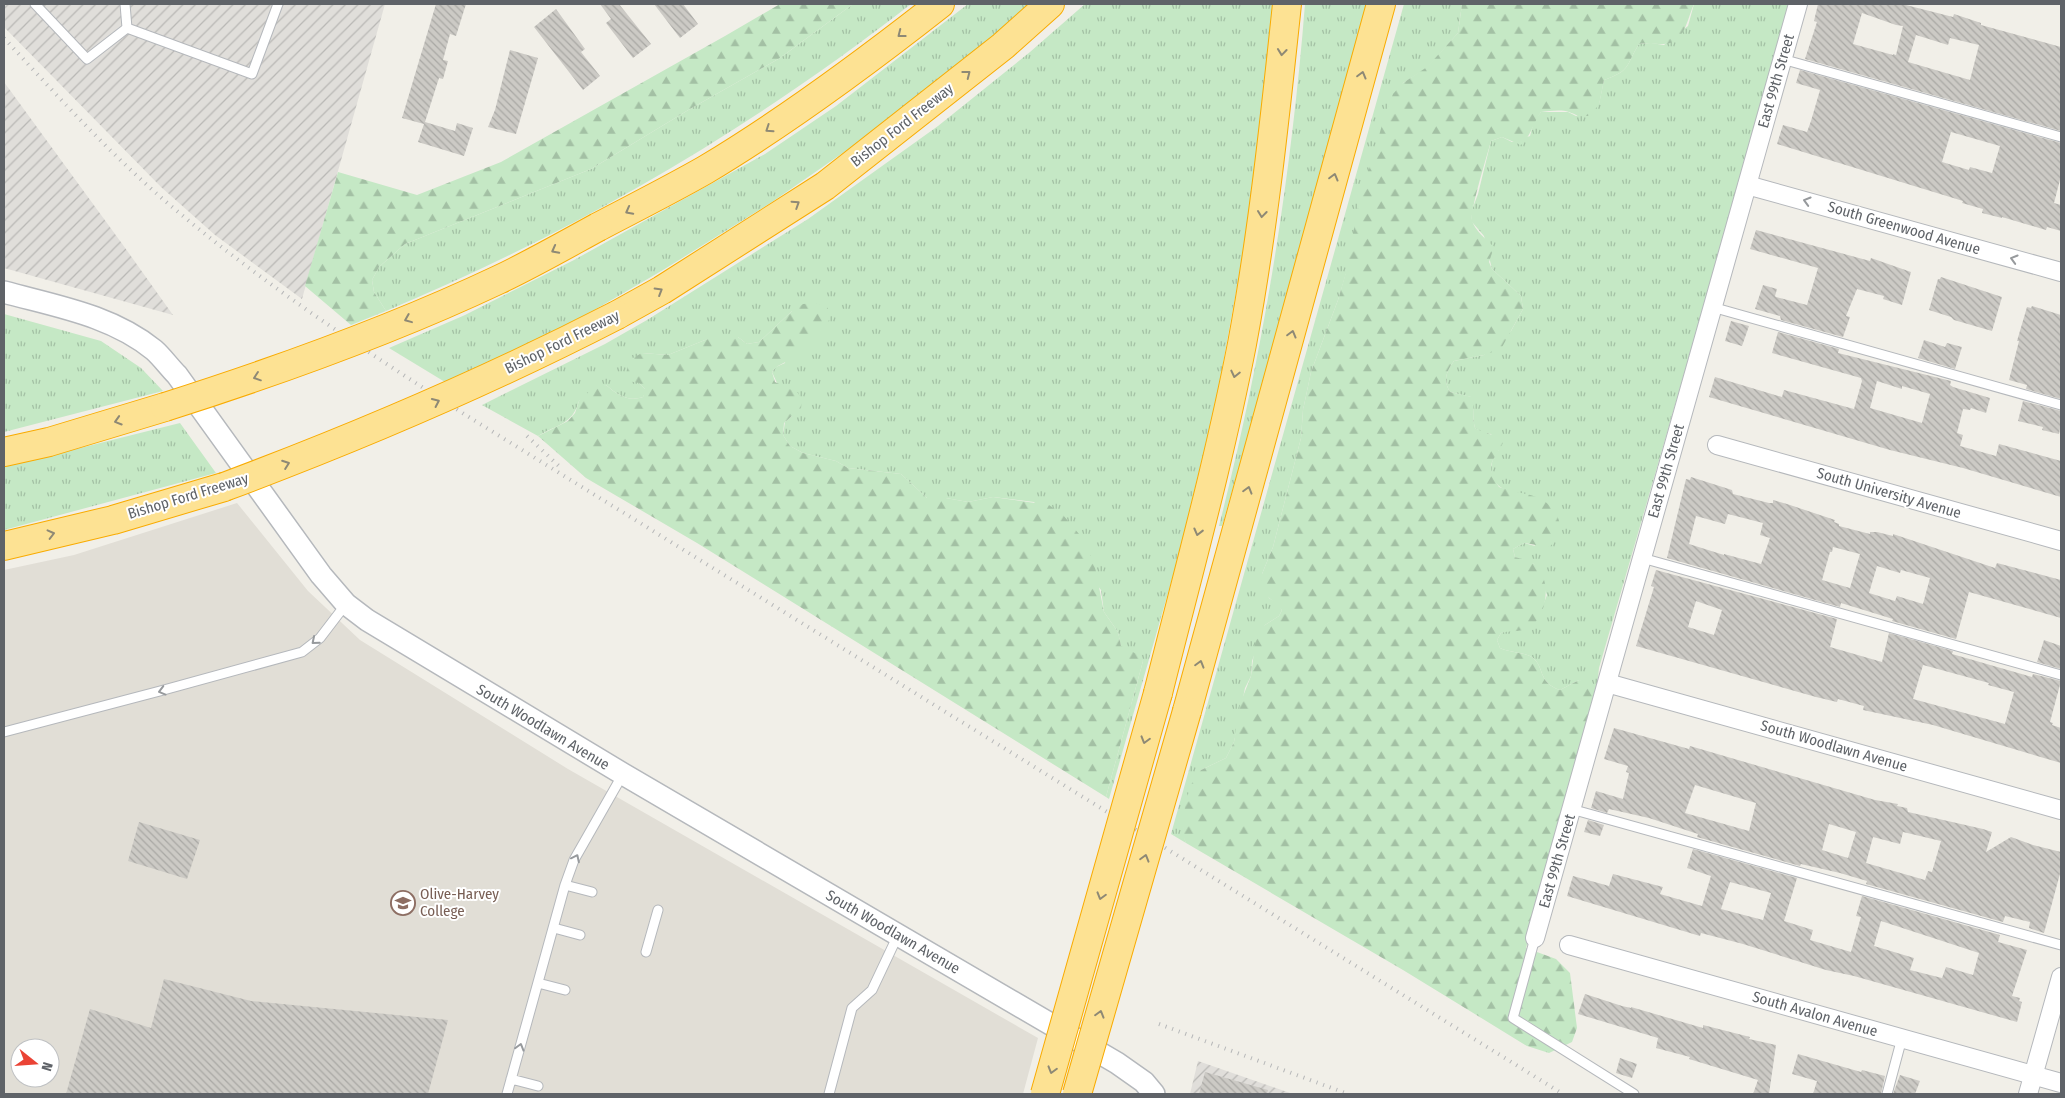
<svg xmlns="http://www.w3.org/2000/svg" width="2065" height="1098" font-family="'Fira Sans Condensed',sans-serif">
	<defs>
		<pattern id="industrial-furrows" width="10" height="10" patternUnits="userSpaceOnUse" patternTransform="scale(1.25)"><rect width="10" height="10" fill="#e0deda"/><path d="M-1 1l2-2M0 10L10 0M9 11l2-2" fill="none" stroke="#b9b8b5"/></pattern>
		<pattern id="grass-tufts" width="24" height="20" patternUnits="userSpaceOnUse" patternTransform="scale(1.25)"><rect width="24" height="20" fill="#c5e8c5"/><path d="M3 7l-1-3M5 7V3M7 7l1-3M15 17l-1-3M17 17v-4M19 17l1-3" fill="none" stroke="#a3c0a4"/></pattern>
		<pattern id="forest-firs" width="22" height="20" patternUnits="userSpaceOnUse" patternTransform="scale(1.25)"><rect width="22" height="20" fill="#c5e8c5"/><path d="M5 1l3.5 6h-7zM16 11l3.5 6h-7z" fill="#a3c0a4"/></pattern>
		<pattern id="building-back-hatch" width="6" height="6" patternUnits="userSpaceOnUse" patternTransform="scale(1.25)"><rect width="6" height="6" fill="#cccac5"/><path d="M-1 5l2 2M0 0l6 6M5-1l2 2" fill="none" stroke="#a9a8a4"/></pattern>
	</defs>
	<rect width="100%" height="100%" fill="#f1efe8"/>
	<path fill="url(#industrial-furrows)" d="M4 4H385L302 299 215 235 161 187 4 27Z
		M4 82 123 245 173 315 4 268Z
		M1198 1061 1293 1094H1190Z"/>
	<path fill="#e1ded6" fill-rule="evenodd" d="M237 503 308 591 360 640 568 769 1038 1038 1023 1094H4V570L74 555ZM20 1048H50V1078H20Z"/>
	<path fill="url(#grass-tufts)" d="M853 4H911C751 129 573 233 386 311L374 292 372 280 379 267 405 244 591 169 690 109 780 58Z
		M968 4H1031L938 81 863 139 772 202 663 270 596 309 521 348 445 382 389 348 465 315 574 260 765 154 836 106Z
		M1085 4H1273L1263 110 1242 259 1216 402 1176 565 1109 799 1106 797 1143 661 1121 647 1118 632 1104 612 1101 590 1034 502 993 497 968 502 946 498H927L901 474 848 468 836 461 803 453 790 446 783 435 785 422 792 416 772 372 776 367 785 363 792 311 759 342 747 344 738 337 705 340 668 355 642 353 639 383 646 390 643 397C627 402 618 395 606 385L579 401C572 425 558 424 538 436L482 405 605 344 647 320 808 219 938 126 1030 52Z
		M1305 4H1372L1222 526H1219C1263 354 1291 180 1305 4Z
		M1404 4H1462L1458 33 1427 68 1403 83 1338 300 1311 372 1303 410 1301 438 1273 547 1262 574 1269 598 1277 603 1282 610 1279 616 1265 625 1252 661 1251 676 1245 688 1234 742 1226 758 1201 770C1195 790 1178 824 1186 843L1171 834Z
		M1694 4H1791L1599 668 1597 688 1579 680 1560 690C1536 682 1546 665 1530 656 1524 653 1509 652 1500 648L1497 640 1501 633 1511 629 1522 630 1539 616 1547 595 1534 564 1515 557 1513 549 1524 543 1535 546 1513 492C1509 491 1502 489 1499 486 1487 476 1490 460 1499 450L1491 434 1483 433 1475 428C1472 417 1475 408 1471 397L1450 392C1443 380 1446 372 1454 361L1484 355 1511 331 1523 309 1521 296 1492 269 1484 236 1472 222V210L1478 194 1491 141 1502 137 1512 142 1530 136 1534 121 1541 112H1568L1576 116 1599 104 1604 80C1632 70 1625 66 1639 44L1651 43 1664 45 1688 26Z
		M4 314 101 341 141 368 163 391 4 432Z
		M180 423 216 473 4 530V467Z"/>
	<path fill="url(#forest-firs)" d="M780 4H853L780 58 690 109 591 169 405 244 379 267 372 280 374 292 386 311 351 325 305 286 338 172 417 195 501 162 725 36Z
		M1462 4H1694C1687 19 1685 44 1663 44 1654 44 1647 43 1639 44 1625 66 1632 70 1604 80L1599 105 1588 116C1577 116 1579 116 1569 112 1561 109 1549 111 1541 112 1532 125 1532 134 1521 145L1502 137 1491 141C1487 156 1470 210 1472 220 1474 230 1487 240 1494 247L1489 262 1492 269 1521 296 1523 309 1501 349 1484 355 1454 361C1446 372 1443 380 1450 392L1472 397C1475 408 1472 417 1475 428 1485 434 1495 433 1503 443 1493 463 1484 463 1499 487 1512 492 1528 493 1541 499 1560 510 1568 533 1549 547L1524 543 1513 549 1515 557C1521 559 1529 560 1534 564 1552 579 1548 612 1531 627 1525 632 1510 630 1501 633L1497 640 1500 648C1509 652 1524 653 1530 656 1546 665 1536 682 1560 690L1579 680 1590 681 1597 688 1526 948 1556 959 1570 973 1577 1028 1572 1042 1549 1053 1527 1046 1403 970 1186 843 1183 836 1185 803 1192 783 1201 770 1226 758 1234 742 1240 704 1251 676 1256 636 1265 625 1279 616 1282 610 1262 591V574L1273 547 1301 438 1303 410 1311 372 1338 300 1346 272 1358 207 1385 115 1393 94 1403 83 1427 67 1458 33Z
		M816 303 827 307 831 314C826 333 808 349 792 359 784 363 777 365 772 372L775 382 798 393 802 400 801 408 784 423 783 435 790 446 803 453 836 461 848 468 901 474 927 498H946L968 502 993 497 1049 505 1063 515 1079 534 1094 562 1104 612 1118 632 1121 646 1139 655 1143 661 1106 797 697 543 586 478 538 436 568 421 575 413 579 401 593 388 606 385C618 395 627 402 643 397L645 389 639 383 628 381 626 374 629 360 642 353 668 355 705 340 726 334 738 337 747 344 759 342 792 311 803 304Z"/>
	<path fill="url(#building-back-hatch)" fill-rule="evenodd" d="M436 4H466L456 36 450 34 443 60 448 61 443 79 439 78 425 122 455 131 457 123 473 128 464 156 418 142 424 124 402 118Z
		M600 4H619L651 44 633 58 606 23 611 19Z
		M654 4H683L698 24 680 38Z
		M1818 4H1902L1953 17 1954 14 1981 23V25L2061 47V131L1805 59 1817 22 1814 21ZM1862 13 1896 25 1903 26 1896 55 1893 54V55L1853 44ZM1916 35 1948 45 1950 38 1979 45 1970 80 1908 62Z
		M556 9 585 49 581 52 600 76 583 90 534 27Z
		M510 50 538 58 516 134 488 127 495 110Z
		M1800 70 2061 143V176L2054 203 2061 205V231L2047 227 2046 230 2002 217V218L1982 213 1983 209 1962 203 1963 201 1777 144 1783 125 1807 132 1811 121 1820 90 1796 83ZM1951 132 2000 146 1992 173 1970 167 1969 170 1942 162Z
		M1756 230 1870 261 1871 258 1911 272 1902 305 1883 299 1884 296 1857 289 1846 316 1850 317 1843 337 1781 320 1780 316 1755 309 1763 285 1777 289 1775 296 1776 297 1807 305 1818 268 1750 249Z
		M1941 277 2002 297 1992 331 1954 320 1951 317 1929 310 1938 279H1940Z
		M2032 306 2061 315V399L2026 389 2027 385 2009 380 2019 341H2017L2027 307 2031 308Z
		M1731 321 1749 326 1742 346 1725 341Z
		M1778 332 1839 349 1838 353 1951 381 1950 385 1953 387 1990 398 1986 413 1971 408 1970 410 1963 409 1957 433 1963 435 1960 446 1996 456 1999 444 2061 461V497L1963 468 1890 450 1709 397 1715 377 1782 397 1784 390 1854 409 1862 381 1861 378 1772 353ZM1877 381 1902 389V386L1930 394 1922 423 1870 408Z
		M1924 340 1945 347 1947 343 1962 347 1955 369 1918 358Z
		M2023 401 2061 411V424L2059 434 2042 430 2043 427 2018 421Z
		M1691 477 1732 490 1733 494 1769 503H1773V500L1787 504 1835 520 1834 522 1839 524V526L1870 534V532H1877L1893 536V534L1995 568 1997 563 2061 580V618L1969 592 1956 639 1892 621 1893 619 1841 603 1840 607 1667 558 1686 479 1690 480ZM1728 514 1763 523 1760 535 1770 538 1761 564 1724 554V555L1689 544 1696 516 1725 524ZM1833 547 1860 554 1850 588 1822 580 1830 552H1832ZM1877 566 1900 573 1901 570 1930 578 1923 604 1897 596 1895 601 1869 593Z
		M1656 570 1837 619 1830 647 1882 662 1889 633 1953 651 1952 654 2032 677 2033 674 2061 681 2050 722 2053 723 2052 725 2061 728V763L1933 725 1863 710 1864 706 1838 699 1837 702 1816 697 1636 646 1654 587 1651 586ZM1696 601 1722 610 1714 635 1688 627ZM1923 665 1989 683 1988 685 2014 692 2005 724 1913 699Z
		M2044 640 2061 646V669L2037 662Z
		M1614 728 1689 749 1690 746 1875 800 1898 804 1897 806 1907 808 1908 812 1983 829 1992 832 1986 852 2011 837 2033 845 2061 852V870L2044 933 2029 928 2030 922 2005 916 2003 922 1866 884 1867 881 1840 873 1801 864 1800 866 1697 837 1698 834 1649 818 1609 809 1607 813 1591 808 1596 791 1623 799 1629 773 1626 772 1628 766 1604 759ZM1695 785 1756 803 1749 831 1685 813ZM1829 824 1856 832 1848 858 1822 850ZM1903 832 1941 841 1932 872 1928 871 1925 880 1866 863 1873 837 1900 844Z
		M1588 820 1604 825 1600 836 1584 832Z
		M139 822 200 840 187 879 128 861Z
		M1693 849 1797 878 1784 921 1813 930 1810 940 1851 952 1861 917 1856 916 1862 896 2000 935 1998 942 2027 950 2012 996 2020 998 2019 1001 2022 1002 2017 1022 1854 976 1826 970 1743 944 1701 933 1700 936 1567 896 1573 876 1609 886 1613 874 1663 887 1660 894 1702 906 1711 876 1687 868ZM1730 882 1771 893 1763 920 1721 909ZM1881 921 1979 953 1973 975 1946 967 1942 978 1910 970 1914 958 1874 946Z
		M164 979 251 1001 448 1020 428 1094H66L90 1009 151 1028Z
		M1585 994 1622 1006 1631 1008V1007L1703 1028V1025L1750 1037 1749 1039 1776 1045 1769 1094H1753L1758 1080 1689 1059 1690 1057 1656 1048 1658 1038 1578 1014Z
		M1798 1054 1861 1072 1862 1070 1885 1076 1881 1094H1813L1817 1081 1792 1074Z
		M1620 1058 1637 1064 1632 1078 1616 1073Z
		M1205 1072 1268 1090 1267 1094H1199Z
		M1900 1075 1920 1081 1915 1094H1893Z"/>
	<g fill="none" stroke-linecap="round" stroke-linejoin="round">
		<defs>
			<path id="service" d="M35 4 87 59 127 28
				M125 4 127 28 252 74 278 4
				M1782 59 2061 137
				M1712 307 2061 405
				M1642 558 2061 675
				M4 732 160 691 302 652 320 638 346 604
				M1571 809 2061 945
				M565 885 592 892
				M554 928 580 935
				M1535 938 1513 1018 1634 1094
				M646 952 658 910
				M538 983 565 990
				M511 1079 538 1086
				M507 1094 565 885 574 860 623 774
				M829 1094 852 1008 872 990 898 935
				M1887 1094 1902 1038"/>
			<path id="minor" d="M1747 185 2061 272
				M1717 445 2061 541
				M1607 683 2061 810
				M1535 938 1798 4
				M1569 945 2061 1083
				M2028 1094 2061 977"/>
			<path id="tertiary" d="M4 292C55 306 111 315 154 350 162 357 169 367 177 375L321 575 346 604 367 620 623 774 1117 1063 1144 1082 1154 1094"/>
			<path id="motorway" d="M598 227C634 208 670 190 705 170 787 121 865 63 940 4
				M617 315 662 290 825 186 1003 46 1050 4
				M4 452 49 442 165 407
				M4 546 113 520 224 487
				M1158 693C1187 577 1219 462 1242 344 1263 232 1275 117 1287 4
				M1187 711 1381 4"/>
		</defs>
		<use href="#service" stroke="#b5b8bc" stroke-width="11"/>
		<use href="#minor" stroke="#b5b8bc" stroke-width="20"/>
		<use href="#tertiary" stroke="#b5b8bc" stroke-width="24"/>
		<use href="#motorway" stroke="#f9ab00" stroke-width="30"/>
		<use href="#service" stroke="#fff" stroke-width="9"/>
		<use href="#minor" stroke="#fff" stroke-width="18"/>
		<use href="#tertiary" stroke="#fff" stroke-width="21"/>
		<use href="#motorway" stroke="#fde293" stroke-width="28"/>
		<path stroke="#b6b7b8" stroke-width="4" stroke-dasharray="1 6" stroke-linecap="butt" d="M4 38C61 100 118 163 183 216 271 289 367 352 464 414L1563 1094
			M527 436 561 468
			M1159 1024 1348 1094"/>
		<defs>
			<path id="motorway-bridge" d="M165 407C278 371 390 331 498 280 532 264 565 245 598 227
				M224 487C358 437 489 381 617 315
				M1045 1094 1158 693
				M1077 1094 1187 711"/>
		</defs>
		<use href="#motorway-bridge" stroke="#f9ab00" stroke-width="30" stroke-linecap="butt"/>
		<use href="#motorway-bridge" stroke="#fde293" stroke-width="28"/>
	</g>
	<defs><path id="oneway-chevron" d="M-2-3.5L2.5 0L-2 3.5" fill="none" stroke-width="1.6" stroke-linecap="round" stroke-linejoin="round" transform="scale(1.25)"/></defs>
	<g stroke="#8e8975">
		<use href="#oneway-chevron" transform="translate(901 34) rotate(142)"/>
		<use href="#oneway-chevron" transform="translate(1282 52) rotate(96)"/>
		<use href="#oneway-chevron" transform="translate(967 74) rotate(-38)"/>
		<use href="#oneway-chevron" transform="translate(1362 75) rotate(-75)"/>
		<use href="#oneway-chevron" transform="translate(769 129) rotate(146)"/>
		<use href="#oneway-chevron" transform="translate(1334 177) rotate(-75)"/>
		<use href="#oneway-chevron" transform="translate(796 204) rotate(-33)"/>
		<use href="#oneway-chevron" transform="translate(629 211) rotate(152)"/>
		<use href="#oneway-chevron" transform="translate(1262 214) rotate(97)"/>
		<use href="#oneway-chevron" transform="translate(555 250) rotate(152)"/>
		<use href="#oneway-chevron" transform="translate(659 291) rotate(-31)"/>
		<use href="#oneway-chevron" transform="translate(408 319) rotate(158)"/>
		<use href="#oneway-chevron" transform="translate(1292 334) rotate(-75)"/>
		<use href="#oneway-chevron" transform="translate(1235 374) rotate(103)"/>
		<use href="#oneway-chevron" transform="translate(257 377) rotate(161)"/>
		<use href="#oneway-chevron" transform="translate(436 402) rotate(-25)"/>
		<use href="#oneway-chevron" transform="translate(118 421) rotate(163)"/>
		<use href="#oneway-chevron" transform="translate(286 464) rotate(-20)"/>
		<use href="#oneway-chevron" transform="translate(1248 490) rotate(-74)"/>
		<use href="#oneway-chevron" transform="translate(1198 532) rotate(104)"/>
		<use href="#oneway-chevron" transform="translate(51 534) rotate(-14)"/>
		<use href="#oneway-chevron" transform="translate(1200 664) rotate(-74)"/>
		<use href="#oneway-chevron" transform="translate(1145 740) rotate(106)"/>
		<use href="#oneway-chevron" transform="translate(1145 858) rotate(-74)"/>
		<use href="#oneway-chevron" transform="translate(1101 896) rotate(106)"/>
		<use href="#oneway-chevron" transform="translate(1100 1014) rotate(-74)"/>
		<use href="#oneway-chevron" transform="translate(1052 1070) rotate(106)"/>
	</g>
	<g stroke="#979a9d">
		<use href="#oneway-chevron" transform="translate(1807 201) rotate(-164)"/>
		<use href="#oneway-chevron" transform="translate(2014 259) rotate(-164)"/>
		<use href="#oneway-chevron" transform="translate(315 641) rotate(140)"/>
		<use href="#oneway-chevron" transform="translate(162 691) rotate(165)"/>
		<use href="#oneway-chevron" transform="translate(576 858) rotate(-64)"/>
		<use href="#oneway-chevron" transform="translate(520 1047) rotate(-74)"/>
	</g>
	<defs>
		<symbol id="university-ring" viewBox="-11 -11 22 22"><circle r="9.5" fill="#fff" stroke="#8d6e63" stroke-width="1.5"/><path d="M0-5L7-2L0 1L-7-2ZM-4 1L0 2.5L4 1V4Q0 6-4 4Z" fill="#8d6e63"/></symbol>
	</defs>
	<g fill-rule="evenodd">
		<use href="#university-ring" x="389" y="889" width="28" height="28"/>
	</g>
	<g text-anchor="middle" stroke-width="4" stroke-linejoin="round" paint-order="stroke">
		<g font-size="15" fill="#5f6368" stroke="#fff">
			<text transform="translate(1776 81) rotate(-74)" y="5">East 99th Street</text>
			<text transform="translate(902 125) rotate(-38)" y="5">Bishop Ford Freeway</text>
			<text transform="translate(1904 228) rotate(16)" y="5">South Greenwood Avenue</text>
			<text transform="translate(562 342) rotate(-26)" y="5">Bishop Ford Freeway</text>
			<text transform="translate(1666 471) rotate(-74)" y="5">East 99th Street</text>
			<text transform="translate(1889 493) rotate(16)" y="5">South University Avenue</text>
			<text transform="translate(188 496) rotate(-17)" y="5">Bishop Ford Freeway</text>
			<text transform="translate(543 727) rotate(31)" y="5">South Woodlawn Avenue</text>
			<text transform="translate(1834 746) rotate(16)" y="5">South Woodlawn Avenue</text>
			<text transform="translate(1557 861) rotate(-74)" y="5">East 99th Street</text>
			<text transform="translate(893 932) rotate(30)" y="5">South Woodlawn Avenue</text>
			<text transform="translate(1815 1014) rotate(16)" y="5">South Avalon Avenue</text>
		</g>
		<g font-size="15" fill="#785e54" stroke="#fff" text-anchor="start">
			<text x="420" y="899">Olive-Harvey<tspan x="420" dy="17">College</tspan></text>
		</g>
	</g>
	<rect width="2065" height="1098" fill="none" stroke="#5f6368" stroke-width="10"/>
	<g transform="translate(35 1063) rotate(107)"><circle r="24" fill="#ffffff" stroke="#bfc1c3"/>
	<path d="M0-4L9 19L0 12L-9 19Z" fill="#ea4335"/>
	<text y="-8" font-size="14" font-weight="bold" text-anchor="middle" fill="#5f6368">N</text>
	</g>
</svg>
